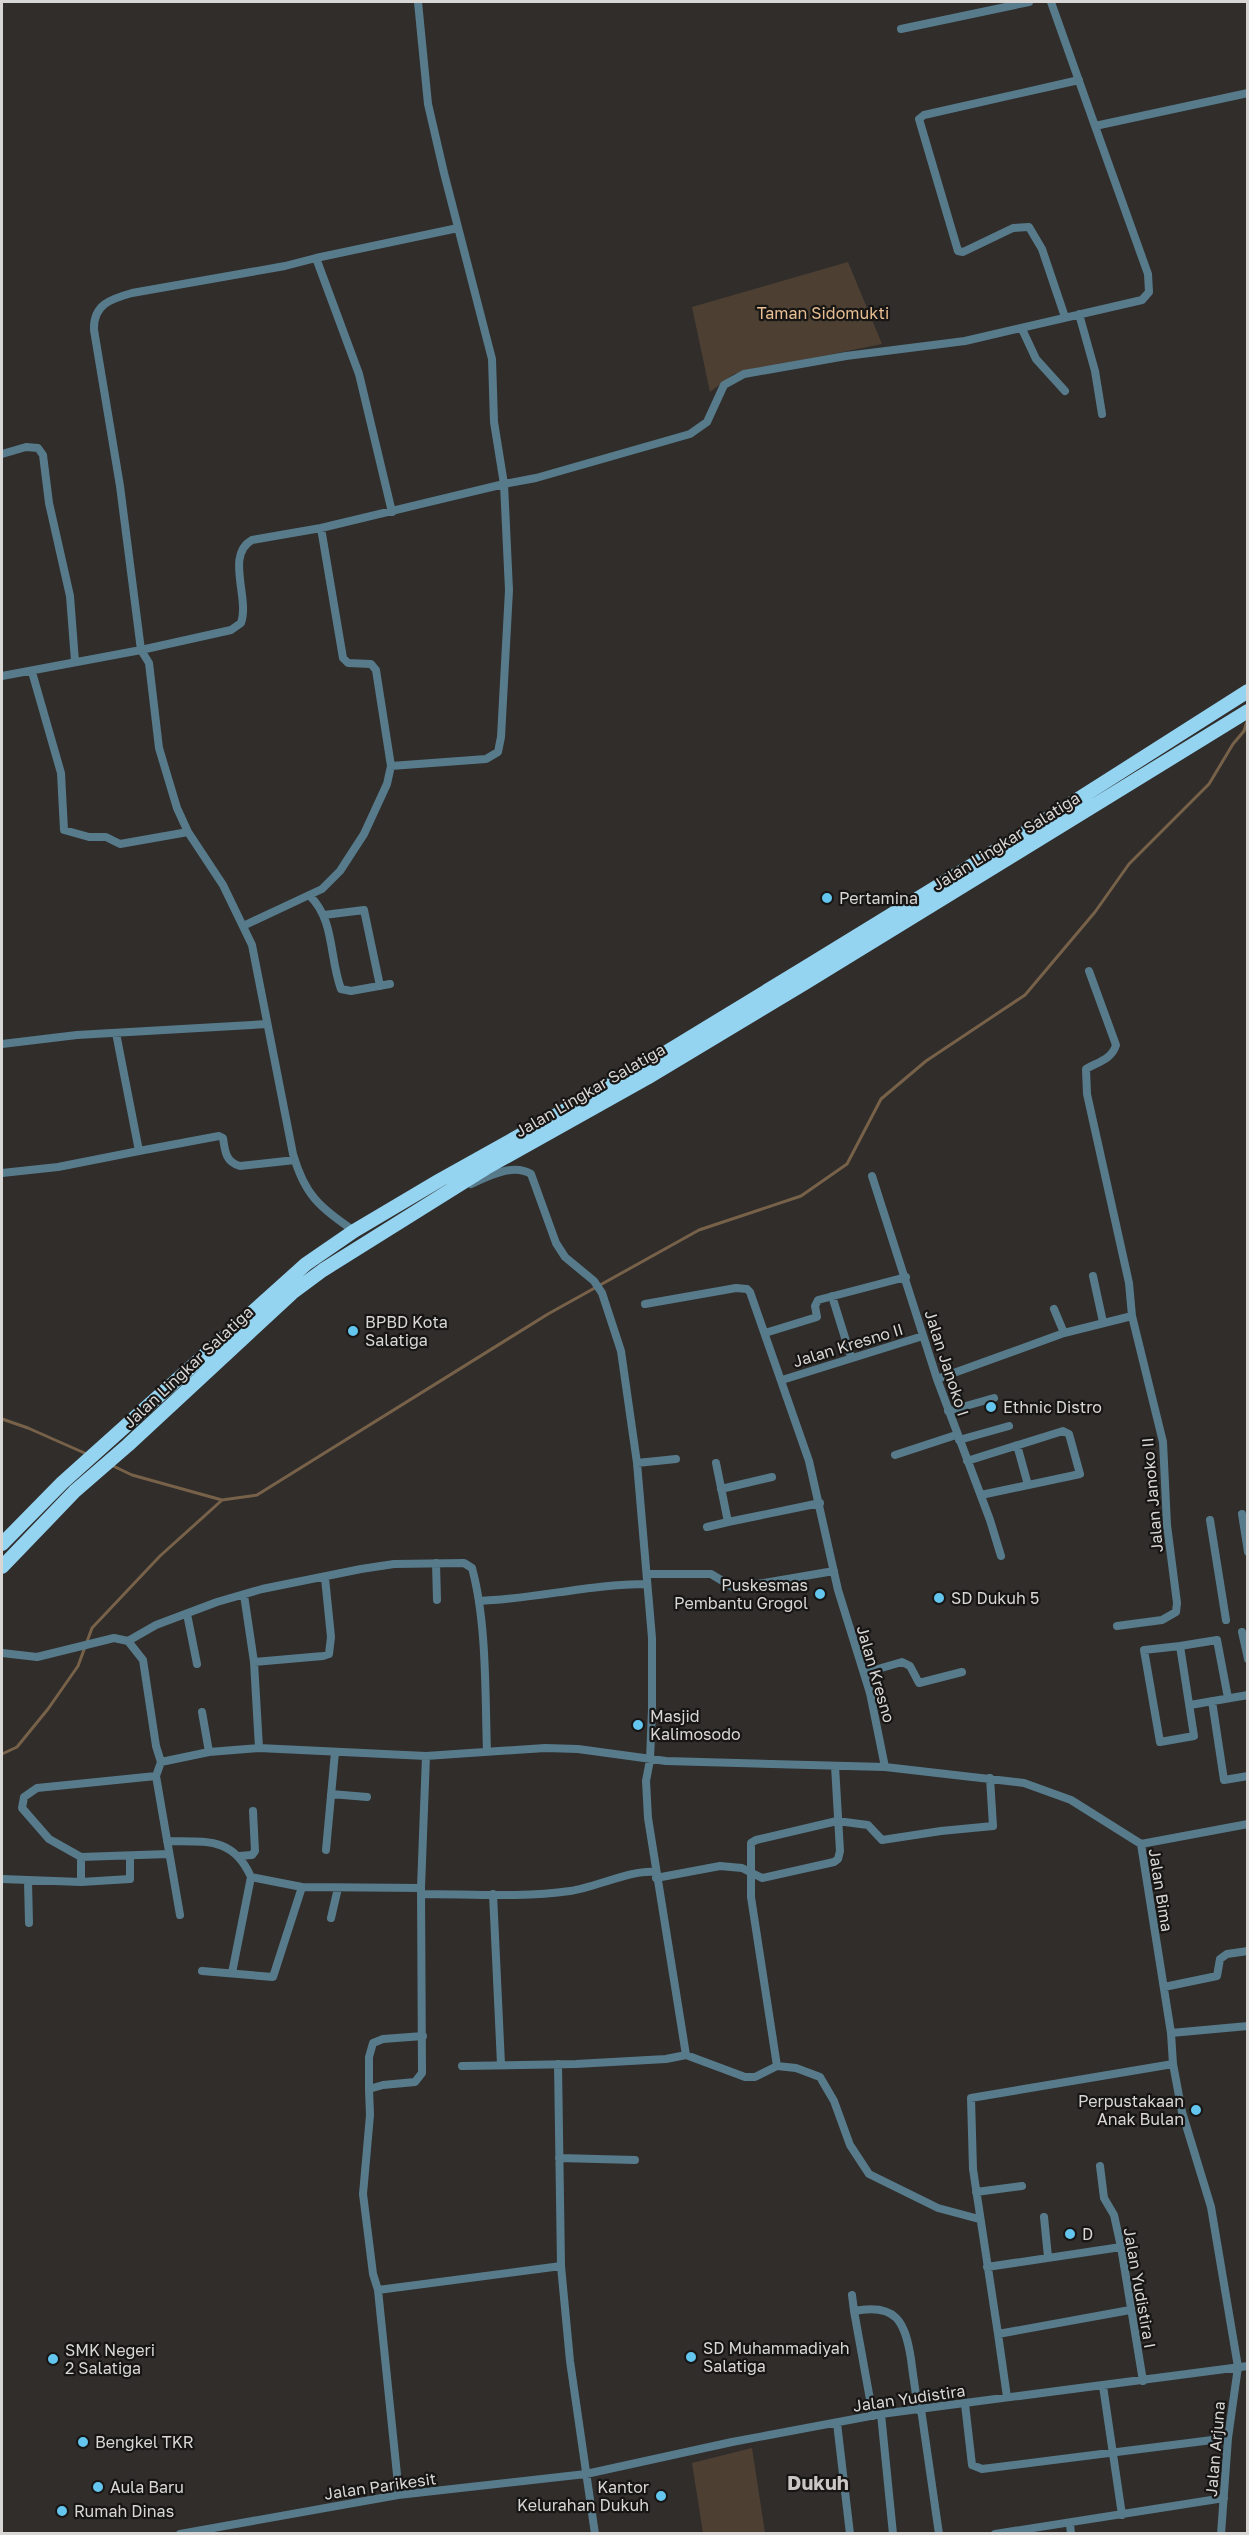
<svg xmlns="http://www.w3.org/2000/svg" width="1249" height="2535" font-family="'Golos Text',sans-serif">
	<rect width="100%" height="100%" fill="#302d2b"/>
	<path fill="#4d4033" d="M848 262 882 344 734 374 710 392 692 307Z
		M752 2448 765 2533H703L692 2463Z"/>
	<g fill="none" stroke-linecap="round" stroke-linejoin="round">
		<path stroke="#776149" stroke-width="3" d="M2 1419 28 1428 89 1455
			M111 1465 132 1475 222 1500 257 1495 548 1314 699 1230 801 1196 847 1164 881 1099 926 1061 1025 995 1095 912 1129 864 1209 784 1233 744 1244 731 1248 718
			M2 1754 17 1747 48 1709 78 1666 92 1628 160 1556 221 1501"/>
		<path stroke="#577b8b" stroke-width="8" d="M1051 2 1095 126
			M901 29 1029 2
			M316 258 458 228
			M1079 314 1095 371 1102 414
			M1065 317 1042 249 1029 227 1013 228 963 252 958 251 919 119 924 115 1079 80
			M1022 329 1036 359 1065 391
			M2 454 26 447 38 448 43 455 49 503 70 596 75 661
			M32 672 61 773 64 830 89 837H106L120 844 188 832
			M2 676 141 650 120 486 94 330C93 305 110 299 132 293L285 266 316 258 359 374 392 512
			M391 766 486 759 498 752 501 737 509 590 504 484 494 422 492 359 444 173 428 104 418 2
			M310 896C335 921 329 957 341 989L351 991 390 984
			M324 915 364 910 380 986
			M243 926 322 889 340 871 364 834 387 784 391 766 376 670 371 664 348 663 343 658 321 528
			M1089 971 1116 1045C1112 1059 1098 1062 1086 1069L1087 1094 1129 1283 1132 1316 1163 1442 1167 1525 1177 1603 1176 1612 1162 1620 1117 1626
			M2 1044 77 1035 267 1024
			M139 1151 219 1136 223 1138C225 1152 226 1162 240 1166L295 1160
			M2 1173 58 1167 139 1151 116 1033
			M872 1176 937 1379 990 1520 1001 1556
			M354 1231C319 1206 305 1196 293 1154L252 945 223 885 188 832 177 808 159 748 149 663 141 650 231 630 241 623C250 598 225 555 252 540L321 528 504 484 536 478 690 434 707 422 724 385 744 374 846 356 965 341 1142 300 1149 292 1148 274 1095 126 1248 93
			M1093 1276 1103 1322
			M832 1296 851 1357
			M645 1304 736 1288 747 1289 750 1292 809 1461 838 1590 870 1693 885 1767
			M1054 1309 1064 1333
			M765 1333 817 1317 815 1306 818 1300 906 1277
			M937 1379 1064 1333 1132 1316
			M782 1380 923 1336
			M948 1411 994 1398
			M959 1440 1009 1426
			M1017 1445 1028 1485
			M895 1455 956 1435
			M967 1461 1063 1431 1069 1434 1080 1474 981 1495
			M637 1463 676 1459
			M716 1463 728 1522 820 1503
			M721 1489 772 1477
			M1242 1514 1248 1552
			M1210 1520 1226 1620
			M707 1527 728 1522
			M436 1563 437 1600
			M647 1574H711L734 1588 834 1571
			M244 1595 254 1662 259 1748
			M479 1601C535 1599 590 1584 647 1584
			M187 1614 197 1664
			M1242 1632 1248 1659
			M128 1641 156 1625 217 1602 262 1589 361 1569 394 1564 464 1563 472 1568C487 1623 485 1694 487 1752
			M1180 1646 1194 1736 1160 1742 1144 1650Z
			M1180 1646 1217 1640 1228 1698
			M2 1653 37 1657 114 1638 128 1641 143 1660 156 1746 161 1762 209 1752 259 1748 426 1756 545 1748 578 1749 666 1761 885 1767 1024 1783 1071 1800 1141 1844 1171 2033 1173 2064 1182 2112 1211 2207 1238 2367 1228 2438 1221 2534
			M254 1662 323 1656 329 1654 331 1637 325 1578
			M864 1673 902 1662 910 1666 919 1683 962 1672
			M1212 1701 1224 1780 1248 1776
			M1190 1705 1248 1695
			M202 1712 209 1752
			M161 1762 156 1776 180 1915
			M156 1776 37 1788 24 1797 22 1808 49 1839 81 1857 168 1854
			M331 1794 367 1797
			M167 1841C205 1842 233 1836 251 1877L232 1973
			M1141 1844 1248 1824
			M326 1850 335 1752
			M239 1856 252 1855 255 1851 253 1811
			M81 1857V1882L130 1879V1856
			M251 1877 302 1887 421 1888
			M656 1878 720 1866 742 1868 762 1878 834 1862 838 1859 840 1851 835 1766
			M2 1879 81 1882
			M28 1881 29 1923
			M422 1894C470 1894 521 1898 570 1891 594 1888 633 1869 655 1872
			M493 1894 501 2064
			M331 1918 338 1888
			M202 1971 273 1977 302 1887
			M1164 1987 1217 1976 1220 1959 1227 1954 1248 1951
			M1171 2033 1248 2026
			M686 2055 745 2077H755L777 2066 796 2068 820 2077 834 2101 850 2145 869 2174 938 2208 979 2219
			M558 2064 561 2266 570 2361 595 2534
			M462 2066 576 2064 666 2059 686 2055 648 1818 646 1781 650 1760 652 1709V1638L637 1463 621 1351 602 1293 594 1281 565 1257 556 1243 531 1174C513 1163 489 1176 471 1184
			M777 2066 751 1897V1843L756 1840 837 1821 868 1825 882 1840 941 1831 993 1826 990 1778
			M369 2089V2057L373 2043 383 2039 423 2036
			M559 2158 635 2160
			M1100 2166 1104 2198 1114 2215 1121 2247 1143 2381
			M976 2192 1022 2186
			M1044 2217 1048 2257
			M987 2267 1121 2247
			M378 2290 561 2266
			M852 2295 854 2311
			M998 2334 973 2169 971 2098 1173 2064
			M1103 2386 1122 2515
			M1007 2397 998 2334 1130 2310
			M965 2404 972 2465 982 2469 1228 2438
			M921 2409 939 2534
			M881 2414 893 2534
			M873 2416 854 2311C896 2303 905 2321 911 2359 913 2376 916 2393 918 2410
			M837 2423 850 2534
			M399 2494 378 2290 373 2274 363 2194 370 2115 369 2089 383 2085 415 2082 422 2073 421 1888 426 1756
			M1070 2524 1071 2534
			M180 2534 398 2495 586 2474 732 2442 881 2414 1248 2366
			M995 2534 1224 2498"/>
		<path stroke="#94d4f1" stroke-width="14" d="M2 1544 62 1483 306 1264 354 1231 440 1180 637 1070 806 967 1031 829 1248 691
			M2 1567 75 1491 128 1445 292 1293 323 1270 486 1168 647 1078 805 983 1248 711"/>
	</g>
	<g fill="#64c5ee" stroke="#171615" stroke-width="2">
		<circle cx="827" cy="898" r="6"/>
		<circle cx="353" cy="1331" r="6"/>
		<circle cx="991" cy="1407" r="6"/>
		<circle cx="820" cy="1594" r="6"/>
		<circle cx="939" cy="1598" r="6"/>
		<circle cx="638" cy="1725" r="6"/>
		<circle cx="1196" cy="2110" r="6"/>
		<circle cx="1070" cy="2234" r="6"/>
		<circle cx="691" cy="2357" r="6"/>
		<circle cx="53" cy="2359" r="6"/>
		<circle cx="83" cy="2442" r="6"/>
		<circle cx="98" cy="2487" r="6"/>
		<circle cx="661" cy="2496" r="6"/>
		<circle cx="62" cy="2511" r="6"/>
	</g>
	<g text-anchor="middle" stroke-width="4.5" stroke-linejoin="round" paint-order="stroke">
		<g font-size="16" fill="#e8be92" stroke="#171615">
			<text x="823" y="319">Taman Sidomukti</text>
		</g>
		<g font-size="16" fill="#d9d7d6" stroke="#171615">
			<text transform="translate(1006 841) rotate(-32)" y="6">Jalan Lingkar Salatiga</text>
			<text transform="translate(590 1090) rotate(-30)" y="6">Jalan Lingkar Salatiga</text>
			<text transform="translate(848 1345) rotate(-17)" y="6">Jalan Kresno II</text>
			<text transform="translate(947 1363) rotate(72)" y="6">Jalan Janoko I</text>
			<text transform="translate(188 1367) rotate(-43)" y="6">Jalan Lingkar Salatiga</text>
			<text transform="translate(1152 1495) rotate(-95)" y="6">Jalan Janoko II</text>
			<text transform="translate(876 1674) rotate(74)" y="6">Jalan Kresno</text>
			<text transform="translate(1161 1890) rotate(81)" y="6">Jalan Bima</text>
			<text transform="translate(1140 2288) rotate(80)" y="6">Jalan Yudistira I</text>
			<text transform="translate(909 2398) rotate(-8)" y="6">Jalan Yudistira</text>
			<text transform="translate(1215 2449) rotate(-85)" y="6">Jalan Arjuna</text>
			<text transform="translate(380 2486) rotate(-8)" y="6">Jalan Parikesit</text>
		</g>
		<g font-size="16" fill="#d9d7d6" stroke="#171615" text-anchor="start">
			<text x="839" y="904">Pertamina</text>
			<text x="365" y="1328">BPBD Kota<tspan x="365" dy="18">Salatiga</tspan></text>
			<text x="1003" y="1413">Ethnic Distro</text>
			<text x="808" y="1591" text-anchor="end">Puskesmas<tspan x="808" dy="18">Pembantu Grogol</tspan></text>
			<text x="951" y="1604">SD Dukuh 5</text>
			<text x="650" y="1722">Masjid<tspan x="650" dy="18">Kalimosodo</tspan></text>
			<text x="1184" y="2107" text-anchor="end">Perpustakaan<tspan x="1184" dy="18">Anak Bulan</tspan></text>
			<text x="1082" y="2240">D</text>
			<text x="703" y="2354">SD Muhammadiyah<tspan x="703" dy="18">Salatiga</tspan></text>
			<text x="65" y="2356">SMK Negeri<tspan x="65" dy="18">2 Salatiga</tspan></text>
			<text x="95" y="2448">Bengkel TKR</text>
			<text x="110" y="2493">Aula Baru</text>
			<text x="649" y="2493" text-anchor="end">Kantor<tspan x="649" dy="18">Kelurahan Dukuh</tspan></text>
			<text x="74" y="2517">Rumah Dinas</text>
		</g>
		<g font-size="20" font-weight="bold" fill="#cac6c3" stroke="#171615">
			<text x="818" y="2490">Dukuh</text>
		</g>
	</g>
	<rect width="1249" height="2535" fill="none" stroke="#d9d7d6" stroke-width="6"/>
</svg>
